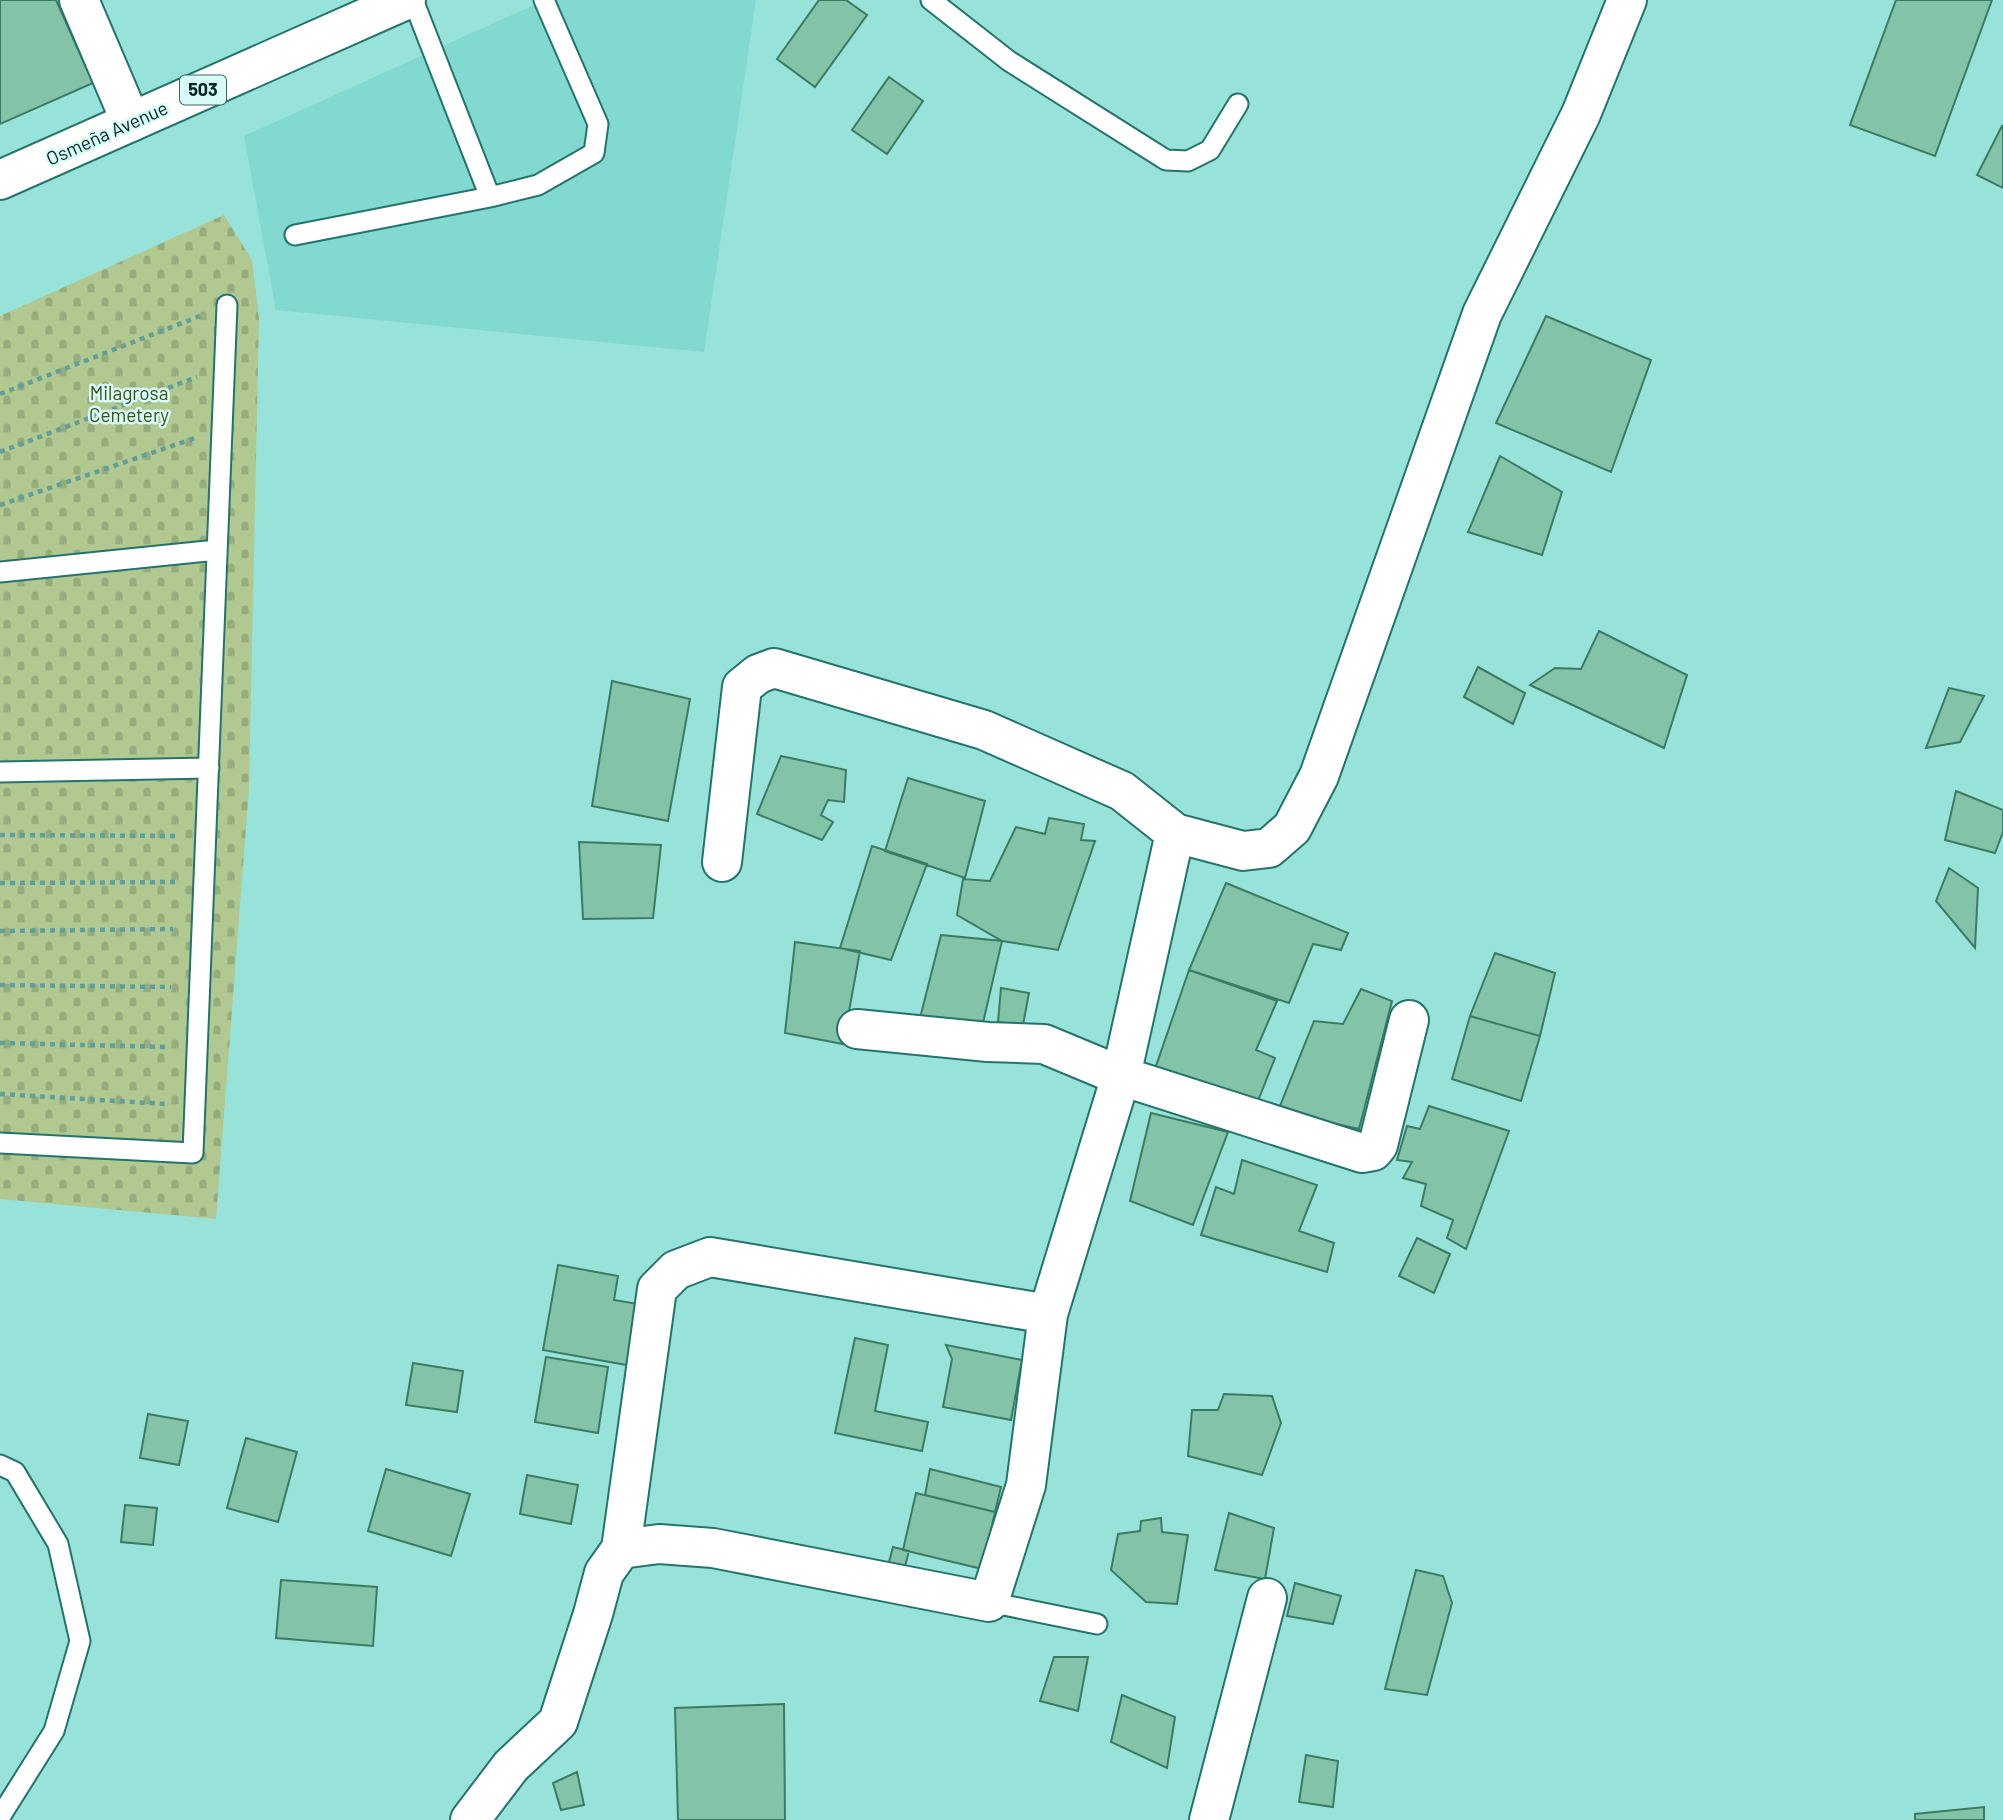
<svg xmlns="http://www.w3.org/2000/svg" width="2003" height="1820" font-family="Barlow,sans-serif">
	<defs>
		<pattern id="cemetery-stones" width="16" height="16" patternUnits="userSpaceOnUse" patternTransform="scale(1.75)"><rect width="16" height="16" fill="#b1c890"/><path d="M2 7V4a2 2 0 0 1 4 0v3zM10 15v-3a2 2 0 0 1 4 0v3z" fill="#97ac7c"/></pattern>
	</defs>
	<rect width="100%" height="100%" fill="#97e3da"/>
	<path fill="#82d9cf" d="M545 0H756L704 352 276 310 244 136Z"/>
	<path fill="url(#cemetery-stones)" d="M224 215 252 260 259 318 249 788 216 1219 0 1199V316Z"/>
	<path fill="#83c3a8" stroke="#3c7b63" stroke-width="2" d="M0 0H56L93 83 0 124Z
		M819 0H846L867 15 815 87 777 59Z
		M1896 0H1992L1935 156 1850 125Z
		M889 77 923 101 887 154 852 130Z
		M2002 126 2003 127V188L1977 175Z
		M1546 316 1651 360 1611 472 1496 423Z
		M1500 456 1562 492 1542 555 1468 532Z
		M1599 631 1687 675 1664 748 1530 685 1555 668 1581 669Z
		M1478 667 1525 693 1513 724 1464 697Z
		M612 681 690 699 668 821 592 806Z
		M1949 688 1984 696 1960 742 1926 748Z
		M781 756 846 770 844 802 828 800 821 815 833 822 822 840 757 814Z
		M908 778 985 801 965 878 885 851Z
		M1956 791 2003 810V832L1995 853 1945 840Z
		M1049 818 1084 824 1081 840 1095 841 1058 950 1002 941 957 915 963 879 990 881 1016 827 1045 834Z
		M579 842 661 845 653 918 583 919Z
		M872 846 927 864 891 960 840 948Z
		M1949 868 1978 888 1975 948 1936 901Z
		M1226 883 1348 933 1341 950 1313 944 1289 1003 1189 970Z
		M941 935 1002 941 979 1040 917 1030Z
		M795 942 860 951 843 1044 785 1033Z
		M1495 953 1555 973 1540 1036 1470 1016Z
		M1189 970 1277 1001 1256 1050 1275 1058 1256 1106 1155 1069Z
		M1001 988 1029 993 1023 1025 998 1022Z
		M1361 989 1392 1001 1359 1129 1278 1111 1314 1021 1343 1024Z
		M1470 1016 1540 1036 1521 1101 1452 1079Z
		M1429 1106 1509 1131 1466 1249 1447 1238 1453 1220 1421 1206 1426 1184 1403 1178 1412 1162 1397 1160 1407 1126 1420 1129Z
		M1151 1113 1228 1132 1193 1225 1130 1201Z
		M1242 1160 1317 1185 1299 1231 1334 1243 1327 1272 1201 1235 1216 1187 1234 1194Z
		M1417 1238 1450 1254 1434 1293 1399 1276Z
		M558 1265 618 1276 614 1300 644 1305 632 1366 543 1350Z
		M855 1338 888 1345 875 1411 928 1422 922 1451 835 1433Z
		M946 1345 1022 1360 1011 1420 943 1407 952 1359Z
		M546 1357 608 1367 598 1433 535 1422Z
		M413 1363 463 1371 457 1412 406 1405Z
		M1224 1394 1272 1396 1281 1423 1262 1475 1188 1456 1192 1410H1218Z
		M148 1414 188 1421 179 1465 140 1458Z
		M246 1438 297 1452 278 1522 227 1508Z
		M386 1469 470 1494 451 1556 368 1531Z
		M930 1469 1001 1487 995 1512 925 1495Z
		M527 1475 578 1485 571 1524 520 1514Z
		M916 1493 995 1512 982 1569 903 1550Z
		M125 1505 157 1508 153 1545 121 1542Z
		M1229 1513 1274 1528 1265 1579 1215 1570Z
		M1161 1518 1162 1532 1188 1535 1177 1604 1146 1602 1111 1570 1118 1534 1140 1531 1141 1521Z
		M893 1547 909 1551 904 1570 888 1566Z
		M1416 1570 1443 1576 1452 1603 1427 1695 1385 1689Z
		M281 1580 377 1587 373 1646 276 1638Z
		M1295 1583 1341 1596 1333 1624 1287 1616Z
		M1054 1657H1088L1078 1711 1040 1701Z
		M1122 1695 1175 1717 1167 1768 1111 1742Z
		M784 1704 785 1820H678L675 1708Z
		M1306 1755 1338 1761 1333 1807 1299 1802Z
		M577 1772 584 1805 561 1810 553 1783Z
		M1984 1807V1820H1915V1814Z"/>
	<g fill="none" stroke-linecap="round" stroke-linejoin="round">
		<defs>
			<path id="lane" d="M413 0 490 197
				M931 0 1009 61 1166 160 1188 161 1210 150 1238 104
				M295 235 490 197 538 185 594 153 598 124 544 0
				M0 572 217 550
				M0 772 209 768
				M0 1143 193 1153 227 305
				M0 1465 15 1472 58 1544 80 1641 54 1731 0 1817
				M989 1602 1097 1624"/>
			<path id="street" d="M79 0 131 122
				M722 862 742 687 758 674 774 668 984 730 1122 791 1175 833
				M857 1029 988 1042 1044 1044 1121 1076 1362 1153 1373 1151 1378 1145 1409 1020
				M621 1549 657 1289 676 1270 710 1257 1048 1314
				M470 1820 511 1766 558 1722 593 1614 604 1573 621 1549 659 1544 713 1548 989 1602 1026 1485 1048 1314 1121 1076 1175 833 1243 851 1269 848 1292 828 1319 776 1482 314 1581 114 1627 0
				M1209 1820 1267 1598"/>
			<path id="primary" d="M0 180 406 0"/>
		</defs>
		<use href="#lane" stroke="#24746d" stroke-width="23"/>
		<use href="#street" stroke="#24746d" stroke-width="42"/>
		<use href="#primary" stroke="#24746d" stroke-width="42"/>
		<path stroke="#629f98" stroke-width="4.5" stroke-dasharray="5 5" stroke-linecap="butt" d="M0 394 200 316
			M0 452 197 377
			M0 505 195 438
			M0 835 177 836
			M0 883 178 882
			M0 931 173 929
			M0 985 171 987
			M0 1043 168 1047
			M0 1094 166 1104"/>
		<use href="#lane" stroke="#fff" stroke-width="19"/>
		<use href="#street" stroke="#fff" stroke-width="38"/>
		<use href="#primary" stroke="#fff" stroke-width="38"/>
	</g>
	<g text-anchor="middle" stroke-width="5" stroke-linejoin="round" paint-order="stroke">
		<rect fill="#d7fcf7" stroke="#426460" stroke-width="2" x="180" y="75.5" width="46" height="29" rx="5"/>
		<g font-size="18" font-weight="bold" fill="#022320">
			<text x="203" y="96">503</text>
		</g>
		<g font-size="19" fill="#022320" stroke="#d7fcf7">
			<text transform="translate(107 133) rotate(-24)" y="7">Osmeña Avenue</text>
		</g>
		<g font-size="19" fill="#3b4e17" stroke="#d7fcf7">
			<text x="129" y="400">Milagrosa<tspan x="129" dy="22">Cemetery</tspan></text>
		</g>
	</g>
</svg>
